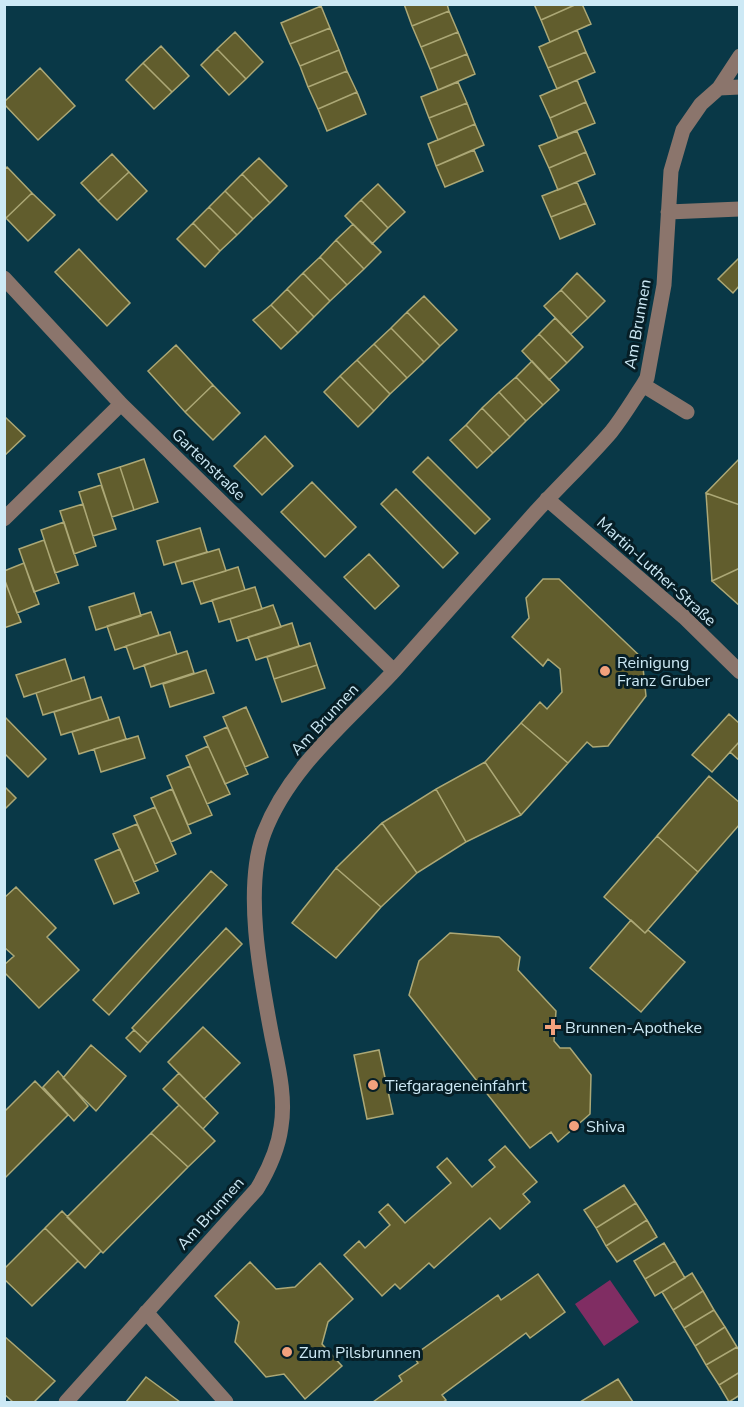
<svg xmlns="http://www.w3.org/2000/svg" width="744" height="1407" font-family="'Nunito Sans',sans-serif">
	<rect width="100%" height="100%" fill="#093847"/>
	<path fill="#802d63" d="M610 1280 639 1322 604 1346 575 1304Z"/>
	<path fill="#615d2d" stroke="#aca876" stroke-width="1.5" d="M404 4H447L449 11 412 26Z
		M534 4H577L541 20Z
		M577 4H582L591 24 550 42 541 20Z
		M321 6 330 28 290 44 281 23Z
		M449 11 458 32 421 47 412 26Z
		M330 28 339 50 300 66 290 44Z
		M577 30 586 52 548 68 539 47Z
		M235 32 263 62 246 79 217 49Z
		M458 32 467 54 430 69 421 47Z
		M161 46 189 76 172 92 143 63Z
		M217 49 246 79 229 95 201 65Z
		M339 50 347 71 308 87 300 66Z
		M586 52 595 72 557 89 548 68Z
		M467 54 475 74 438 90 430 69Z
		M143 63 172 92 154 109 126 80Z
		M40 68 75 106 38 140 4 104V102Z
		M347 71 357 92 318 109 308 87Z
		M577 80 586 102 550 118 540 96Z
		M458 82 467 103 429 118 421 97Z
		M357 92 366 114 327 131 318 109Z
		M586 102 595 123 558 138 550 118Z
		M467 103 475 124 438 140 429 118Z
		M475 124 484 145 436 166 428 144Z
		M577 131 586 152 549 168 539 146Z
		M474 150 483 171 445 187 436 166Z
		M586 152 595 174 558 190 549 168Z
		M112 154 129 172 98 201 81 183Z
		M259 158 287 186 270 203 242 174Z
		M7 167 32 193 6 218 4 216V170Z
		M129 172 147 191 117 220 98 201Z
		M242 174 270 203 253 219 225 191Z
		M577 182 586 203 551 217 542 196Z
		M378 184 405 212 388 228 361 200Z
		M225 191 253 219 237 235 209 207Z
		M32 193 55 215 28 241 6 218Z
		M361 200 388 228 372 244 345 216Z
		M586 203 595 224 560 239 551 217Z
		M209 207 237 235 220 251 193 223Z
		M193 223 220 251 205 267 177 239Z
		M353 224 381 252 364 269 336 240Z
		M336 240 364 269 347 285 320 257Z
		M79 249 130 303 107 326 55 272Z
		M320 257 347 285 330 301 303 273Z
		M740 257V285L733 293 718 279Z
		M303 273 330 301 314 317 287 289Z
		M577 273 605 301 588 318 561 290Z
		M287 289 314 317 298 333 271 305Z
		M561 290 588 318 571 334 544 306Z
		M424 296 457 330 440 346 407 312Z
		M271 305 298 333 281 349 253 320Z
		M407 312 440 346 424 362 391 328Z
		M555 318 583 347 567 363 539 334Z
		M391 328 424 362 407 378 374 344Z
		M539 334 567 363 549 380 522 351Z
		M374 344 407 378 390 394 357 360Z
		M176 345 213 385 185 412 148 371Z
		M357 360 390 394 374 411 340 376Z
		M532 361 559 390 543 405 516 377Z
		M340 376 374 411 358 427 324 392Z
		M516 377 543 405 526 421 499 392Z
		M213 385 240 413 213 440 185 412Z
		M499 392 526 421 510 437 482 408Z
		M482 408 510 437 493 453 466 425Z
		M4 416 25 436 4 456Z
		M466 425 493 453 477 468 450 440Z
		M265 436 293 466 262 495 234 466Z
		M428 457 490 519 475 534 413 472Z
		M740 458V505L706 493Z
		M144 459 158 502 134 510 120 467Z
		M120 467 134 510 112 517 98 474Z
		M312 482 356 527 325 557 281 512Z
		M101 485 116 529 93 536 79 492Z
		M396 489 458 553 443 568 381 504Z
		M706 493 740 505V568L712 581Z
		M83 504 96 546 74 554 60 511Z
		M64 522 78 565 55 573 41 530Z
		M200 528 207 552 164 565 157 541Z
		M44 540 59 583 34 592 19 549Z
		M219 549 226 571 182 584 175 562Z
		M369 554 399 586 375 609 344 577Z
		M24 563 39 604 17 613 4 578V571Z
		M238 567 245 590 201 604 193 581Z
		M740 568V606L712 581Z
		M4 579 21 622 4 628Z
		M543 579H559L642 658 646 696 608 746 593 747 587 742 568 763 521 723 540 702 547 709 562 692 560 669 548 659 543 666 512 637 529 618 526 598Z
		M255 587 262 609 219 622 212 600Z
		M134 593 141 616 96 630 89 607Z
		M273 605 281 627 237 641 230 619Z
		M151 612 159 635 115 650 107 626Z
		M292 623 299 646 256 660 248 637Z
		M170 632 177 654 134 669 126 646Z
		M310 643 317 665 274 679 267 657Z
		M187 651 194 673 151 687 144 665Z
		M65 659 72 681 24 697 16 675Z
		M317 665 325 688 282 702 274 679Z
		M206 670 214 693 170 707 163 684Z
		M84 677 91 700 43 715 36 693Z
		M101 697 109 720 61 735 54 712Z
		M246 707 268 757 245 767 223 717Z
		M729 714 740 724V741L712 772 692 755Z
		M4 716 46 759 28 777 4 753Z
		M119 717 126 739 79 754 72 732Z
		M521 723 568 763 521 815 485 762Z
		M227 727 248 774 225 784 204 737Z
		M138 736 145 758 101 772 94 749Z
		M740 741V761L730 752Z
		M208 746 230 794 207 804 186 756Z
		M485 762 521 815 466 842 436 789Z
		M190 766 212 815 188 825 167 776Z
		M709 776 740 803V824L698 872 657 836Z
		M4 786 16 798 4 810Z
		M172 789 191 833 171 842 151 798Z
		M436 789 466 842 417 873 382 823Z
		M155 807 176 854 155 864 134 816Z
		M382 823 417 873 381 907 336 868Z
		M137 824 158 871 134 882 113 834Z
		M657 836 698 872 645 933 604 897Z
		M120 849 139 893 114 904 95 860Z
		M336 868 381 907 336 958 292 923Z
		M211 871 227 885 109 1015 93 1000Z
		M16 887 56 928 47 937 79 970 39 1008 4 972V965L14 956 4 947V898Z
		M631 920 645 933 648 930 685 962 641 1012 590 968Z
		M226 928 242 944 148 1043 132 1028Z
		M450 933 499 937 520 957 518 970 556 1011 554 1041 560 1048H570L591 1075 590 1114 558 1142 551 1132 530 1148 409 995 419 961Z
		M203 1027 240 1063 204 1099 168 1062Z
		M134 1030 148 1043 140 1052 126 1038Z
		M91 1045 126 1076 96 1111 63 1078Z
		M379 1050 393 1114 367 1119 354 1055Z
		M58 1071 88 1106 74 1121 43 1087Z
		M179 1073 218 1113 203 1129 163 1089Z
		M35 1081 68 1115 4 1179V1112Z
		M179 1105 215 1141 188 1167 151 1133Z
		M151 1133 188 1167 103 1253 67 1217Z
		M505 1146 537 1182 523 1194 530 1202 500 1229 490 1218 434 1268 429 1263 400 1289 395 1284 382 1296 344 1255 359 1241 365 1248 390 1225 379 1212 388 1204 405 1223 451 1183 437 1167 447 1158 472 1187 495 1167 489 1160Z
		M624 1185 636 1203 596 1228 584 1210Z
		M636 1203 647 1220 606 1246 596 1228Z
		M62 1211 101 1251 85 1268 45 1228Z
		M647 1220 657 1237 617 1262 606 1246Z
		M45 1228 78 1261 32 1306 4 1279V1269Z
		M664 1243 675 1261 645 1279 634 1261Z
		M675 1261 685 1278 655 1296 645 1279Z
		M250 1262 276 1289 295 1287 320 1263 353 1299 328 1322 322 1344 342 1366 305 1399 284 1374 266 1377 235 1342 239 1322 215 1296Z
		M692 1273 703 1291 673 1310 662 1292Z
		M538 1274 565 1312 530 1338 526 1333 442 1395 446 1400 443 1402H373L402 1381 399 1376 418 1363 413 1356 498 1295 501 1300Z
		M703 1291 714 1310 684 1328 673 1310Z
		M714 1310 725 1327 695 1346 684 1328Z
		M725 1327 737 1347 706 1365 695 1346Z
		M4 1336 55 1381 34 1402H13L4 1394Z
		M737 1347 740 1351V1372L719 1385 706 1365Z
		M740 1372V1395L729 1402 719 1385Z
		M146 1377 180 1402H126Z
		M618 1379 633 1402H580Z"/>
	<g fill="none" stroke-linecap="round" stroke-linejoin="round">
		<path stroke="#8b756c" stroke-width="15" d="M719 88 740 87
			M668 212 740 209
			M4 278 121 404 394 671
			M643 385 687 412
			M547 499 684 617 740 672
			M4 519 121 404
			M146 1312 226 1402
			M66 1402 257 1189C269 1169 278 1150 281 1127 286 1097 278 1066 272 1037 261 979 243 889 264 833 289 767 348 721 395 670 441 619 486 567 532 516 558 487 586 461 611 432 623 417 633 400 643 385L647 378 664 285 671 171 683 130 701 104 719 88 740 56"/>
	</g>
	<g fill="#f1a17d" stroke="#061e26" stroke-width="2">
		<circle cx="605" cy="671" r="6"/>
		<path d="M550 1018h6v6h6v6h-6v6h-6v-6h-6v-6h6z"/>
		<circle cx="373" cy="1085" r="6"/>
		<circle cx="574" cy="1126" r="6"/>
		<circle cx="287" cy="1352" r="6"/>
	</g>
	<g text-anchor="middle" stroke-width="6" stroke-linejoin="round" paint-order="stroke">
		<g font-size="16" fill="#cde9f5" stroke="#061e26">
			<text transform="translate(637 324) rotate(-80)" y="6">Am Brunnen</text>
			<text transform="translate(209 464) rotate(44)" y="6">Gartenstraße</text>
			<text transform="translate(657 571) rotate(42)" y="6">Martin-Luther-Straße</text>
			<text transform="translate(324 719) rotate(-47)" y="6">Am Brunnen</text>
			<text transform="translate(210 1213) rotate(-48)" y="6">Am Brunnen</text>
		</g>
		<g font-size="16" fill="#cde9f5" stroke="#061e26" text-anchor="start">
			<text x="617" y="668">Reinigung<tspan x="617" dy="18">Franz Gruber</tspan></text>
			<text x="565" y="1033">Brunnen-Apotheke</text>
			<text x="385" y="1091">Tiefgarageneinfahrt</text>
			<text x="586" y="1132">Shiva</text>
			<text x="299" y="1358">Zum Pilsbrunnen</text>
		</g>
	</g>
	<rect width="744" height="1407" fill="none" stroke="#cde9f5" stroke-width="12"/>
</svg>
